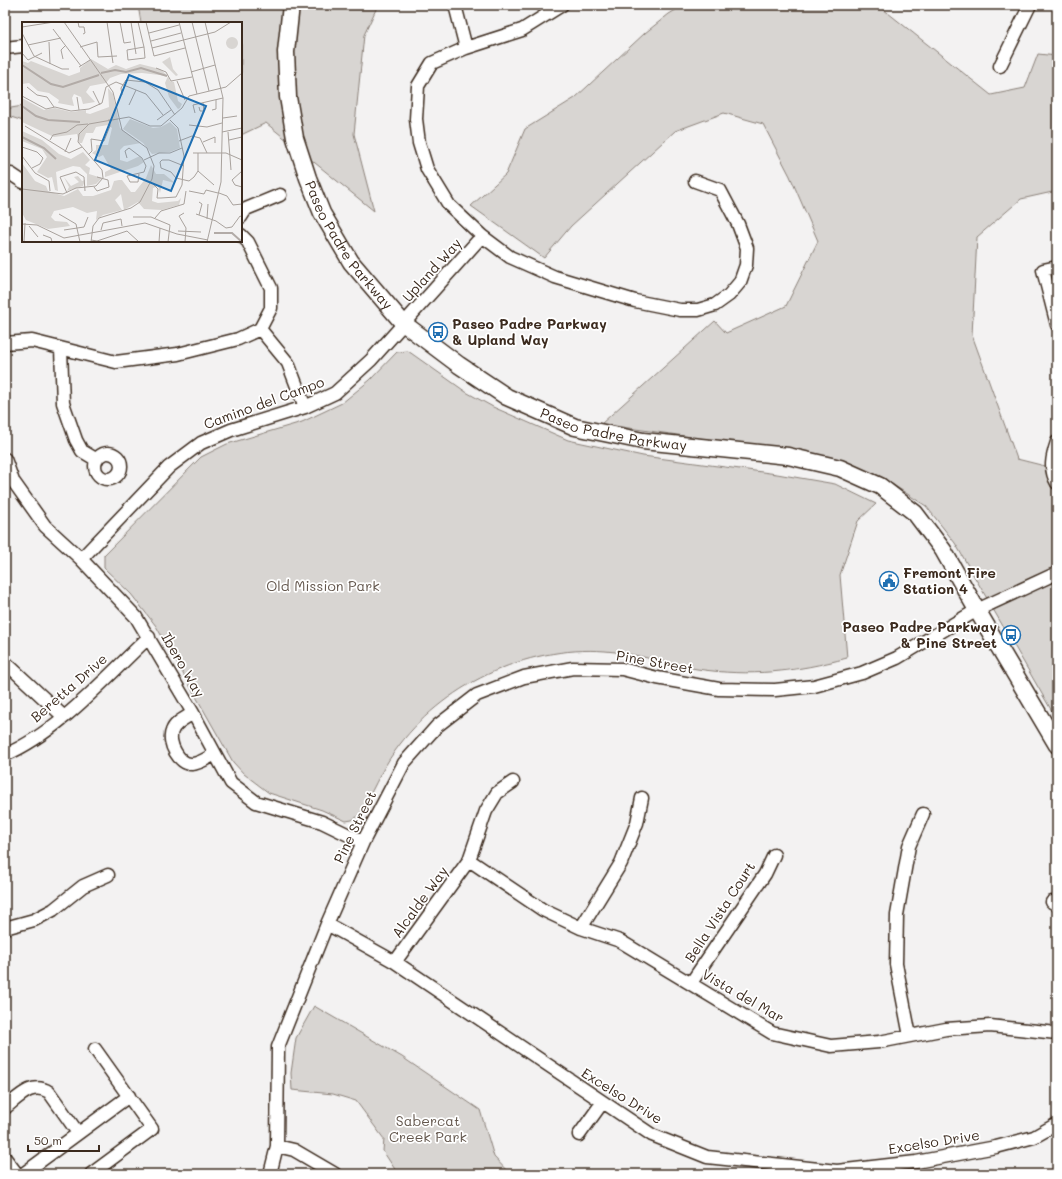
<svg xmlns="http://www.w3.org/2000/svg" width="1062" height="1179" font-family="Mali,sans-serif">
	<rect width="100%" height="100%" fill="#f3f2f2"/>
	<filter id="ink" filterUnits="userSpaceOnUse"><feTurbulence type="fractalNoise" baseFrequency=".025" numOctaves="2"/><feDisplacementMap in="SourceGraphic" scale="8" xChannelSelector="R" yChannelSelector="G"/><feConvolveMatrix kernelMatrix="1 2 1 2 8 2 1 2 1" color-interpolation-filters="sRGB"/></filter>
	<g filter="url(#ink)">
		<path fill="#d8d5d2" stroke="#8a8078" d="M138 5H378L364 35 354 134 374 211 266 123 241 135V23H141Z
			M684 5H878L991 95 1025 88 1038 54 1057 56V191L1021 199 977 237 972 335 1017 459 1057 469V720L955 543 926 506 881 477 842 461 810 454 601 424 715 321 726 333 786 306 818 241 790 176 763 124 724 113 675 131 571 226 544 258 471 206 506 174 525 129 575 98 645 33 669 14Z
			M23 106V121L5 115V109Z
			M408 351 466 392 493 407 568 440 643 456 777 474 835 484 876 504 858 521 840 575 847 658C795 672 751 677 697 669 666 664 637 653 605 651 526 645 441 686 395 751 381 770 371 794 360 815L352 820 346 821 322 810 269 793 244 774 233 762 156 626 131 594 104 568V555L201 457 227 444 302 422 342 403 370 380 397 352Z
			M314 1006 402 1057 480 1110 494 1157 510 1174H398L383 1151 384 1139 356 1101 333 1094 292 1090 291 1073 296 1038Z"/>
		<g fill="none" stroke-linecap="round" stroke-linejoin="round">
			<defs>
				<path id="minor" d="M455 5 466 48
					M562 5 522 30 466 48 432 63 418 86 416 119 419 143 427 169 449 205 482 236 510 257 555 277 635 301 680 310H698L715 305 729 295 740 282 746 265 747 248 738 224 720 190 695 181
					M5 48 23 46
					M1000 66 1030 5
					M5 175 11 174 23 182
					M241 217 246 209 280 195
					M1057 267 1043 270 1057 325
					M260 329 288 363 305 407
					M5 343 32 341 116 362 178 354 238 339 260 329 271 308V288L248 242 241 235
					M61 349 63 403 76 440 82 451 97 460
					M1057 442C1052 457 1049 469 1057 483
					M95 466a13 13 0 1 1 26 0a13 13 0 1 1-26 0Z
					M5 459 13 481 45 526 81 559 136 617 193 713 231 783 256 802 322 822 363 842
					M81 559 169 467 201 443 231 430 305 407 335 393 371 360 482 236
					M5 662 64 717
					M193 713C186 718 175 722 172 731 167 742 179 765 192 764 199 764 209 757 215 754
					M5 755C60 731 106 677 149 637
					M469 860 543 910 581 928 620 941 772 1033 831 1046 879 1042 946 1029 990 1026 1057 1033
					M1052 902 1057 905
					M327 924 395 962 652 1135 707 1157 837 1171 916 1162 996 1147 1034 1137 1057 1124
					M5 928 34 920 53 910 83 886 108 875
					M581 928 621 863 637 823 642 798
					M395 962 469 860 486 811 497 793 513 782
					M691 983 765 874 774 855
					M910 1036 896 964 897 915 909 846 923 814
					M5 1108C19 1097 32 1081 49 1092L78 1133
					M579 1135 602 1103
					M277 1146 294 1150 335 1174
					M5 1158 17 1174
					M23 1174 129 1096
					M91 1174 152 1129 95 1049
					M270 1174 277 1146 278 1047 327 924 363 842 404 763 437 726 477 695 524 677 573 668 622 669 657 678 719 689 775 690 814 686 862 673 897 658 977 610 1057 573"/>
				<g id="major">
					<path id="s1" d="M291 5 286 52 288 97 295 138 308 178 322 213 351 262 403 323 459 365 507 397 575 427 643 441 788 456 840 468 880 486 915 513 943 550 977 610 1057 745"/>
				</g>
			</defs>
			<use href="#minor" stroke="#3b2a1e" stroke-width="15"/>
			<use href="#major" stroke="#3b2a1e" stroke-width="19"/>
			<use href="#minor" stroke="#fff" stroke-width="12"/>
			<use href="#major" stroke="#fff" stroke-width="16"/>
		</g>
	</g>
	<defs>
		<symbol id="bus-ring" viewBox="-11 -11 22 22"><circle r="9.5" fill="#fff" stroke="#1f6fb2" stroke-width="1.5"/><path d="M-5-6H5V4H4V6H2V4H-2V6H-4V4H-5ZM-3.5-4V0h7V-4ZM-3.5 1.2v1.5H-2V1.2ZM2 1.2v1.5H3.5V1.2Z" fill="#1f6fb2"/></symbol>
		<symbol id="civic-ring" viewBox="-11 -11 22 22"><circle r="9.5" fill="#fff" stroke="#1f6fb2" stroke-width="1.5"/><path d="M-.6-6.5H3V-4.5H.6V-3L4-1V1h2V6H-6V1h2V-1L-.6-3ZM-1.2 2.5V6h2.4V2.5Z" fill="#1f6fb2"/></symbol>
	</defs>
	<g fill-rule="evenodd">
		<use href="#bus-ring" x="427" y="321" width="22" height="22"/>
		<use href="#civic-ring" x="878" y="570" width="22" height="22"/>
		<use href="#bus-ring" x="1000" y="624" width="22" height="22"/>
	</g>
	<g text-anchor="middle" stroke-width="3.5" stroke-linejoin="round" paint-order="stroke">
		<g font-size="14" fill="#3b2a1e" stroke="#fff">
			<text dy="5" stroke="none"><textPath href="#s1" startOffset="255">Paseo Padre Parkway</textPath></text>
			<text transform="translate(432 270) rotate(-48)" y="5">Upland Way</text>
			<text transform="translate(264 403) rotate(-20)" y="5">Camino del Campo</text>
			<text dy="5" stroke="none"><textPath href="#s1" startOffset="591">Paseo Padre Parkway</textPath></text>
			<text transform="translate(655 662) rotate(10)" y="5">Pine Street</text>
			<text transform="translate(183 665) rotate(60)" y="5">Ibero Way</text>
			<text transform="translate(69 688) rotate(-41)" y="5">Beretta Drive</text>
			<text transform="translate(355 827) rotate(-64)" y="5">Pine Street</text>
			<text transform="translate(420 902) rotate(-54)" y="5">Alcalde Way</text>
			<text transform="translate(720 912) rotate(-57)" y="5">Bella Vista Court</text>
			<text transform="translate(743 996) rotate(30)" y="5">Vista del Mar</text>
			<text transform="translate(622 1096) rotate(32)" y="5">Excelso Drive</text>
			<text transform="translate(934 1142) rotate(-9)" y="5">Excelso Drive</text>
		</g>
		<g font-size="14" font-weight="bold" fill="#3b2a1e" stroke="#fff" text-anchor="start">
			<text x="452" y="329">Paseo Padre Parkway<tspan x="452" dy="16">&amp; Upland Way</tspan></text>
			<text x="903" y="578">Fremont Fire<tspan x="903" dy="16">Station 4</tspan></text>
			<text x="997" y="632" text-anchor="end">Paseo Padre Parkway<tspan x="997" dy="16">&amp; Pine Street</tspan></text>
		</g>
		<g font-size="14" fill="#62554b" stroke="#fff">
			<text x="323" y="591">Old Mission Park</text>
			<text x="428" y="1126">Sabercat<tspan x="428" dy="16">Creek Park</tspan></text>
		</g>
	</g>
	<g transform="translate(22 22)">
		<rect width="220" height="220" fill="#f3f2f2"/>
		<path d="M204 21a6 6 0 1 1 12 0a6 6 0 1 1-12 0ZM148 35 151 47 156 53 154 54 140 40ZM69 37 86 47 94 43 104 47 118 42 138 47 146 54 148 59 152 60 156 79 160 82 158 86 156 87 147 75 143 61 146 54 120 51 99 52 88 56 84 61 68 64 64 70 73 80 61 82 59 75 52 72 50 76 52 84 36 81 37 78 27 71 16 69 7 61 0 62V39L6 41 9 39 47 54 58 50V46ZM86 66 91 72 98 106 119 121 102 124 98 128V138L105 140 118 134 122 140 116 144 83 155V150L89 147 81 133 77 135 70 131 74 128V123H86L90 106 86 103 74 105 71 111H64L60 121H57L55 112 32 115 0 100V76L22 88 33 86 49 90 64 88V91L68 92 87 85ZM108 97 131 106 139 105 148 100 155 107 158 126 148 130 130 132 121 121 101 107ZM0 109 20 118 37 132 49 137 61 130 68 138 63 143 68 146 67 152 80 156 74 162 65 164V152L58 145 51 144 34 150 36 169 33 168 30 155 26 156 15 150 25 135 20 127 0 119ZM0 141 13 159 24 164 26 169 42 174 56 167 61 174H71L89 168 92 159 97 158H100L109 170H113L124 156 129 143 134 152H142L153 161 141 158 138 171 136 164 131 166 130 179 136 181 156 179 159 176 157 183 140 188 122 187 116 180 102 188 99 172 93 178 100 188 81 193 74 198 75 189 65 191 51 185 32 189 29 195 33 199 45 200 48 204 26 207 4 198 0 191ZM56 154 60 159 63 158 61 164 45 169 47 165 42 155 49 164 57 160 52 155Z" fill="#d8d5d2"/>
		<path fill="none" stroke="#b2aba7" stroke-width="2" d="M0 43 29 62 41 65 77 53M79 51 93 48 104 50 119 46 145 54M0 84 14 94 26 98 58 100M0 115 22 126 34 137M192 211H210L220 220"/>
		<path fill="none" stroke="#a9a29d" stroke-width="1" d="M42 0 91 70 100 108 125 126 132 144 130 157 118 180 109 186 77 196 71 204 69 220M56 0 57 5H62L63 11 61 12M85 0 91 41M98 0 102 21 109 20M109 0 114 32M116 0 122 25 123 36 106 38 105 28 122 25M124 0 132 34 163 26M157 0 175 72M170 0 187 69M183 0 201 76 199 160 185 220M0 5 32 0M31 7 59 44M0 11 12 34 40 47H47M127 11 157 3M129 19 159 11M27 20 28 42M6 23 39 16M58 25 75 20 76 35 95 34M130 26 193 10 209 0M0 31 6 38 20 31M41 37 39 28 44 23M57 45 68 38M134 46 144 50 149 59 170 55M169 50 193 43M155 59 163 78M5 65 15 73 25 75 32 85M71 69 78 83M100 73 99 66 104 58 123 60 136 68 153 93M0 74 24 87 33 85 49 89 67 87 80 81 84 65 94 60 124 72 141 93M55 75 57 88M107 83 114 68M177 85 178 89H182L181 81M190 88 194 87V78M173 91 171 83 201 76M201 96 215 94M135 98 149 88M167 103 185 105 200 101M3 104 47 131 60 125M200 110 220 106M206 110 209 148M28 118 31 113 45 110 55 103 66 102M207 118 220 115M157 119 170 114 178 116 185 131M181 120 193 115V121M0 125 15 130 21 136 18 142 10 146M43 130 49 116M171 131H204L220 138M66 133 70 129 69 117 82 119 88 104 87 97M0 134 13 151 27 159 28 169M105 136 103 129 107 126 120 136 124 144 122 150 105 154 108 160H116L117 152M122 138 137 131H148L160 126M162 144 147 138H140L138 140 139 146 149 150 154 156 167 159 172 155 176 149V131M176 149 192 163M220 149 210 158 213 163 220 165M129 160 136 167 135 176H139L154 175 160 163 162 134 156 106 148 98M72 165 75 169 87 165 86 158 75 155M0 167 41 172 54 166 74 164 81 156 80 148 56 120 57 112 67 102 107 95 128 104H139L160 86 167 74 204 65 220 51M167 169 182 172 184 168 196 171M45 171 38 155 54 150 62 155 63 169M197 171 205 174 211 183 220 182M177 180 180 182 177 193M162 191 157 194 164 206 163 220M37 192 54 202 58 220M174 192 194 199 204 206 210 205 218 194 220 195M111 195H129L148 203 146 220M133 196 139 189 162 182 164 169M185 197 186 182M0 202 15 203 42 216 123 201 155 212 186 218M7 204 16 215M42 208 62 205 66 195M79 208 81 201 99 197 100 204M156 209 179 210M21 213 29 216 30 220M69 218 75 219 105 209 117 220M2 220 3 201M137 220 138 206"/>
		<path fill="#1f6fb2" fill-opacity="0.15" stroke="#1f6fb2" stroke-width="2" d="M107 53 184 84 149 169 73 138Z"/>
		<rect width="220" height="220" fill="none" stroke="#3b2a1e" stroke-width="2"/>
	</g>
	<rect width="1062" height="1179" fill="none" stroke="#fff" stroke-width="20"/>
	<rect x="10" y="10" width="1042" height="1159" fill="none" stroke="#3b2a1e" stroke-width="1.5" filter="url(#ink)"/>
	<path d="M28 1145v6h71v-6" fill="none" stroke="#3b2a1e" stroke-width="2"/>
	<text x="34" y="1145" font-size="12" fill="#3b2a1e" stroke="#ffffff" stroke-width="3" paint-order="stroke">50 m</text>
</svg>
